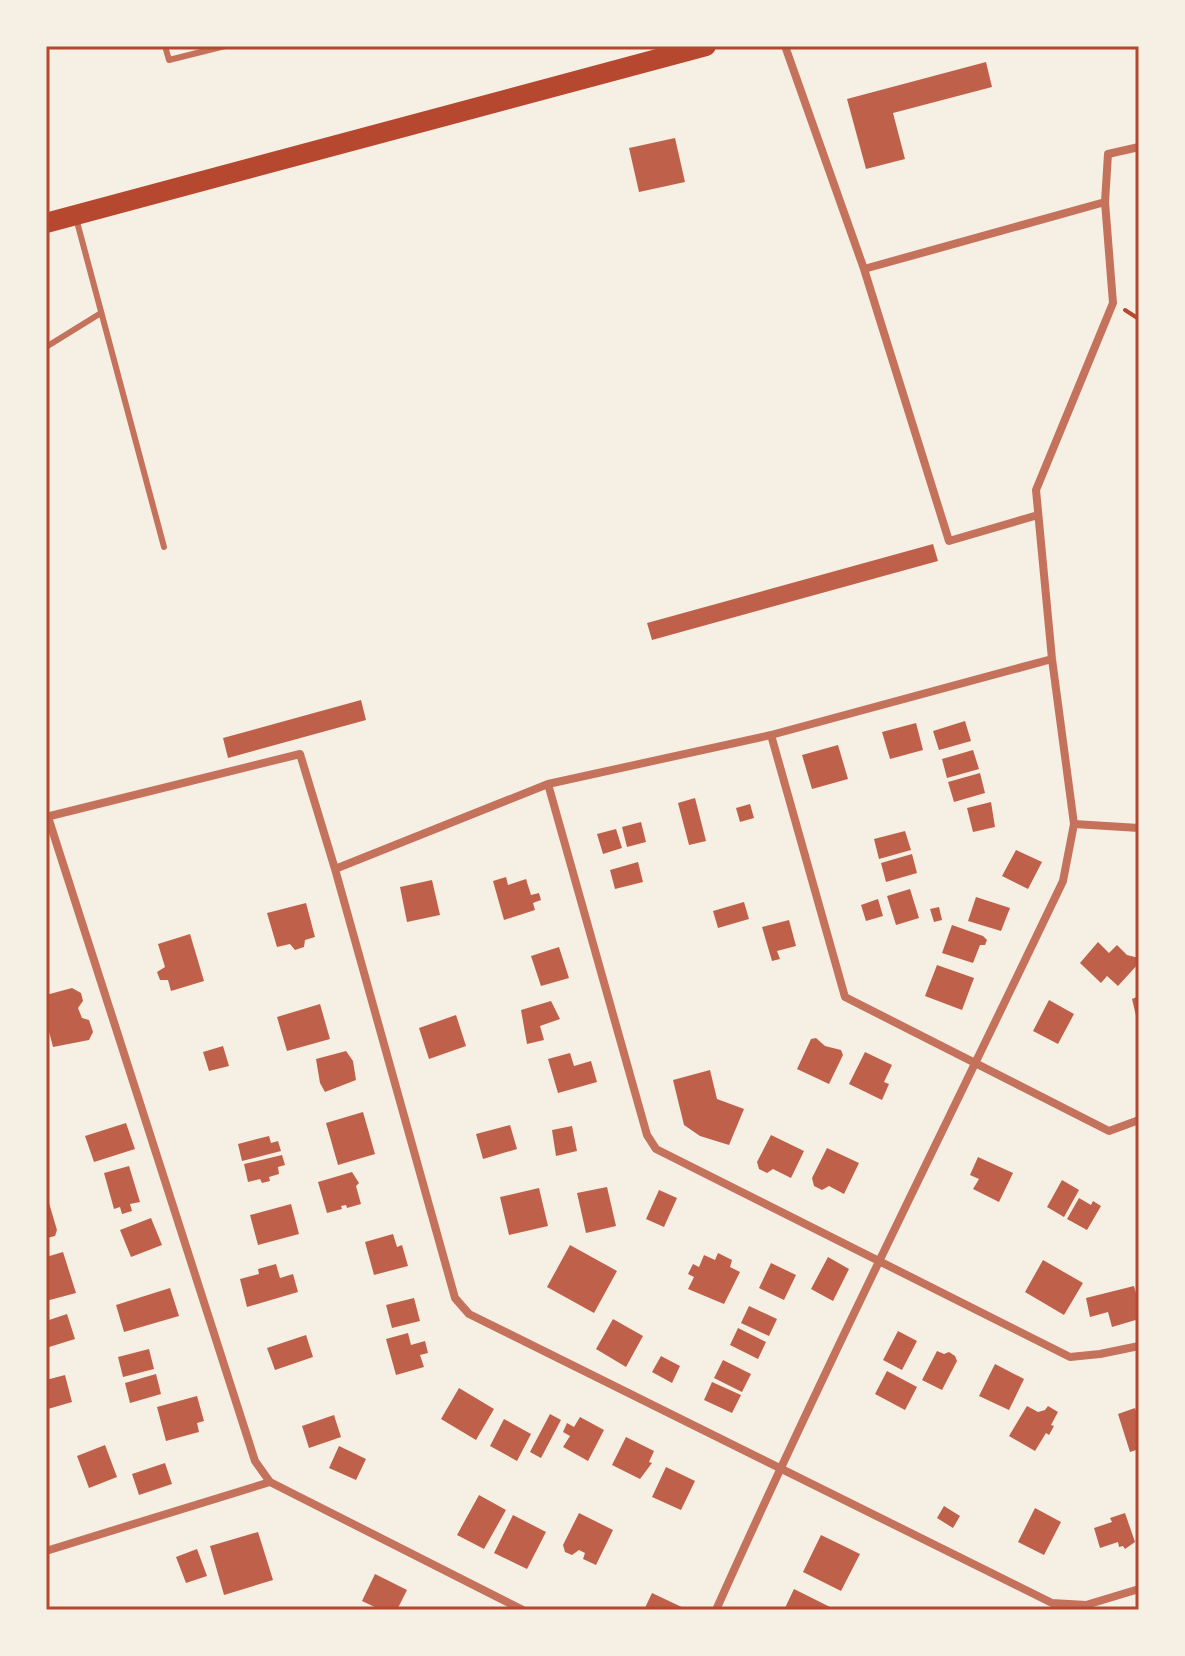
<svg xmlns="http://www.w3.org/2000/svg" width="1185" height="1656" font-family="'Noto Sans',sans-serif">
	<rect width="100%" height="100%" fill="#f6efe4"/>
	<path fill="#bf614a" d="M986 62 992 87 893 113 905 159 866 169 847 99Z
		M675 138 685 182 639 192 629 148Z
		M933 544 938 561 652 640 647 623Z
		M361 700 366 720 228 758 223 738Z
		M965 721 971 741 939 750 933 731Z
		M916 723 923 750 890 759 882 732Z
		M838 745 848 779 812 789 802 755Z
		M973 750 979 769 947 778 942 759Z
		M980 773 985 793 954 802 948 782Z
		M695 798 706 841 689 845 678 803Z
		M991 802 995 827 973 832 967 808Z
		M750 804 754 818 740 822 736 808Z
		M641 822 646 842 627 847 622 827Z
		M616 829 622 848 603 854 597 834Z
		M905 831 911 850 879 859 874 839Z
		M1016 850 1042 862 1028 889 1002 876Z
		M912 854 917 873 886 882 881 863Z
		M638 862 643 882 615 889 610 870Z
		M506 877 508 885 526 879 531 895 539 893 541 900 533 903 535 910 504 920 493 881Z
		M432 880 440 915 407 922 400 887Z
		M910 889 919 918 896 925 887 896Z
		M976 897 1010 908 1001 931 968 921Z
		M878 899 883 916 866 921 861 905Z
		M744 902 749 919 718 928 713 911Z
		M306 903 315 937 305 940 304 947 295 950 290 944 277 947 267 913Z
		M939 907 942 920 934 922 930 909Z
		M789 920 796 946 777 951 780 959 772 961 762 927Z
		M952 925 983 936 987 940 985 945H980L973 963 942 953Z
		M190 934 204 981 171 991 168 980H160L157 972 165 967 158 944Z
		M1098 942 1109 953 1117 945 1127 955 1139 958V963L1118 986 1107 976 1101 983 1080 963Z
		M559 947 569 978 541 986 531 956Z
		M937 965 974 978 962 1010 925 996Z
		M72 988 81 993 83 1001 78 1008 82 1018 89 1020 93 1032 89 1040 53 1047 46 1020V995Z
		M1139 996V1023L1138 1024 1132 999Z
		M1049 1000 1074 1014 1058 1044 1033 1031Z
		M551 1001 560 1019 540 1026 544 1040 527 1044 521 1010Z
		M320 1004 330 1039 287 1051 277 1017Z
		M456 1015 466 1046 429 1059 419 1028Z
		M816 1038 825 1046 841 1050 843 1055 829 1084 797 1069 811 1039Z
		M223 1046 229 1066 209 1071 203 1052Z
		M346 1051 353 1061 356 1080 325 1092 320 1083 316 1059Z
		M865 1052 892 1065 884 1082 889 1084 882 1100 849 1084Z
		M570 1053 574 1066 591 1061 597 1082 558 1093 548 1059Z
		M710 1070 717 1099 744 1109 729 1145 700 1136 684 1125 673 1080Z
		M363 1112 375 1154 338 1165 326 1123Z
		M126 1123 135 1149 94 1162 85 1136Z
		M510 1125 517 1149 483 1159 476 1134Z
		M572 1126 577 1151 556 1156 552 1130Z
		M771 1135 804 1151 791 1178 773 1169 767 1173 759 1169 757 1162Z
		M269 1136 271 1143 278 1141 281 1151 242 1161 238 1144Z
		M827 1148 859 1163 844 1194 829 1186 822 1190 814 1186 812 1178Z
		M282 1155 285 1165 278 1167 279 1174 269 1177 270 1181 262 1183 260 1179 248 1182 244 1164Z
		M978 1157 1013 1173 999 1202 973 1189 979 1179 970 1175Z
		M129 1166 140 1202 130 1204 132 1211 122 1214 120 1207 114 1209 104 1173Z
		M352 1172 359 1183 356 1186 361 1204 347 1208 346 1205 341 1206 342 1209 327 1213 318 1182Z
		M1062 1180 1079 1190 1064 1217 1047 1207Z
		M607 1187 616 1226 586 1233 577 1193Z
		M539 1188 548 1226 509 1235 500 1197Z
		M659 1190 677 1198 664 1227 646 1219Z
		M46 1193 57 1230 55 1236 47 1238Z
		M1079 1198 1091 1205 1093 1201 1101 1206 1087 1230 1067 1219Z
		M291 1204 299 1234 258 1245 250 1215Z
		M151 1218 162 1245 131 1257 120 1230Z
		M393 1234 397 1247 402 1245 408 1266 374 1275 365 1242Z
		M570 1245 617 1271 594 1313 547 1287Z
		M63 1252 76 1293 46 1301V1257Z
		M718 1253 732 1260 730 1267 740 1272 724 1304 688 1289 694 1277 688 1274 693 1264 699 1267 704 1255 715 1260Z
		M828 1257 849 1269 833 1301 811 1289Z
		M1043 1260 1083 1283 1064 1315 1025 1292Z
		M771 1263 796 1275 784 1300 759 1288Z
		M276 1264 280 1278 293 1274 298 1292 247 1307 240 1279 259 1274 258 1269Z
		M1134 1286 1139 1304V1319L1112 1327 1108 1312 1090 1317 1086 1298Z
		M170 1288 179 1316 124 1332 116 1305Z
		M414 1298 420 1321 392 1328 386 1305Z
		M749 1306 777 1319 769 1336 741 1323Z
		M67 1314 75 1339 46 1348V1321Z
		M613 1319 643 1336 626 1367 596 1349Z
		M738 1328 766 1342 758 1359 730 1345Z
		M898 1331 917 1341 902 1370 883 1360Z
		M408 1333 411 1345 425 1341 428 1353 420 1355 424 1367 396 1375 386 1339Z
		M306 1335 313 1357 275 1370 267 1348Z
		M149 1349 154 1369 123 1377 118 1357Z
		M937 1351 944 1354 949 1352 955 1356 957 1361 942 1390 922 1380Z
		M661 1356 680 1366 672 1383 652 1372Z
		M723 1360 751 1374 742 1392 714 1378Z
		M995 1364 1024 1379 1009 1410 979 1396Z
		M887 1371 917 1387 905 1410 875 1394Z
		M156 1374 161 1394 130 1403 125 1383Z
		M65 1375 72 1402 48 1409 46 1380Z
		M712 1382 741 1395 732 1413 704 1400Z
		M459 1388 494 1409 476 1440 441 1419Z
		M197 1396 204 1421 197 1423 199 1432 166 1441 157 1407Z
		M1027 1406 1038 1412 1045 1410 1048 1406 1058 1412 1051 1425 1054 1426 1049 1435 1046 1433 1035 1451 1009 1436Z
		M1135 1408 1139 1420V1449L1130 1452 1118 1414Z
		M550 1414 561 1420 541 1458 530 1452Z
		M334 1415 341 1437 309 1448 302 1426Z
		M580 1417 604 1430 588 1461 563 1447 570 1436 563 1432 567 1423 574 1427Z
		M504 1419 531 1434 517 1461 490 1446Z
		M626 1437 654 1451 649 1462 652 1463 640 1479 612 1465Z
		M105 1445 117 1477 89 1488 77 1456Z
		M339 1446 366 1459 356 1480 329 1468Z
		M165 1463 172 1484 139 1495 132 1474Z
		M666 1467 695 1481 681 1510 652 1497Z
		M479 1495 506 1510 484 1549 457 1535Z
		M944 1506 960 1516 953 1528 937 1518Z
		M1035 1508 1061 1522 1044 1555 1018 1542Z
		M579 1513 613 1530 596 1565 583 1559 585 1553 579 1550 572 1555 565 1552 563 1545Z
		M1125 1513 1135 1542 1125 1549 1123 1546 1119 1547 1118 1542 1100 1548 1094 1528 1112 1522 1110 1518Z
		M513 1515 546 1532 527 1569 494 1553Z
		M258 1532 273 1580 224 1595 210 1546Z
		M821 1535 860 1554 841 1591 803 1572Z
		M197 1549 207 1576 186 1583 176 1557Z
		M375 1574 407 1590 397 1610H381L362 1601Z
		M794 1589 836 1610H784Z
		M652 1593 688 1610H644Z"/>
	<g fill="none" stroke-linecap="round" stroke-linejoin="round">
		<path stroke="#b5482f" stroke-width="4" d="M1125 310 1139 319"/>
		<path stroke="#c5725c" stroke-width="6" d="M165 46 169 60 225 46
			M76 218 164 547
			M46 347 101 313"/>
		<path stroke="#c5725c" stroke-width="8" d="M785 46 864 269 949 541 1038 515
			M864 269 1105 202
			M771 735 845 997 1109 1131 1139 1120
			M548 784 647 1135 656 1149 1070 1357 1100 1354 1139 1346
			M46 817 300 754 335 869 548 784 771 735 1052 659
			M48 817 255 1461 270 1482 523 1610
			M1074 824 1139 828
			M335 869 455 1298 469 1314 1052 1603 1086 1605 1139 1589
			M46 1551 270 1482
			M716 1610C826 1364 947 1124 1063 881L1074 824 1052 659 1036 490 1113 303 1105 202 1108 154 1139 147"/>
		<path stroke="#b5482f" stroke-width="20" d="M46 223 706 46"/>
	</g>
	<rect width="1185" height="1656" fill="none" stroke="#f6efe4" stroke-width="96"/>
	<rect x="48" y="48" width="1089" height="1560" fill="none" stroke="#b5482f" stroke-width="3"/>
</svg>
